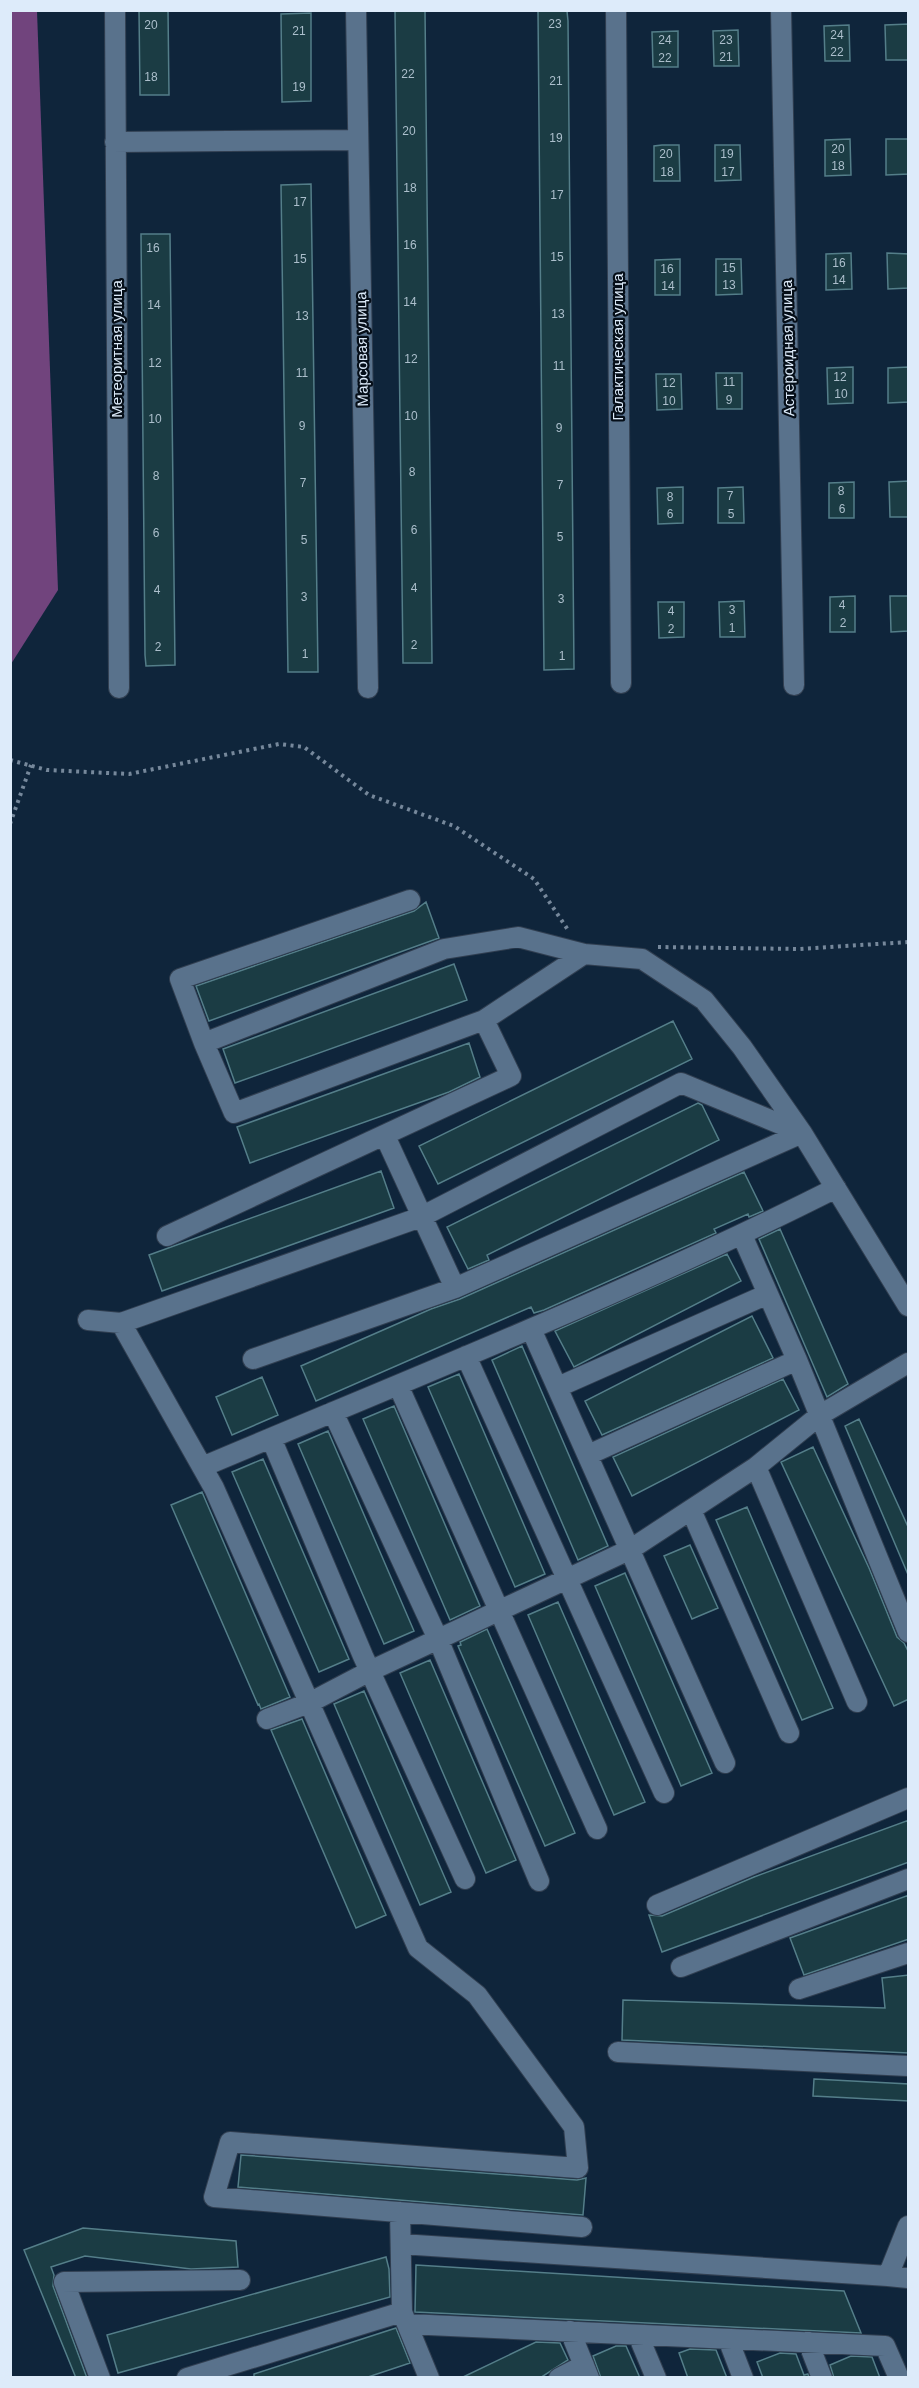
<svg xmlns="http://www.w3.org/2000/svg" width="919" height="2388" font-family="Helvetica,sans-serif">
	<rect width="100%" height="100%" fill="#0f253b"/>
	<path fill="#71447d" d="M37 11 58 590 11 664 10 11Z"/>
	<path fill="#1b3c44" stroke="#547e89" stroke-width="1.5" d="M139 10H168L169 95H140Z
		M395 10H425L432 663H403Z
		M538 11H567L568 21 574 669 544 670Z
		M311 13V101L282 102 281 14Z
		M909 24V60H886L885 25Z
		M849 25 850 61H825L824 26Z
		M738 30 739 66H714L713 31Z
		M678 31V67H653L652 32Z
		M850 139 851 175 825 176V140Z
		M886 139H909V174L886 175Z
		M662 145H679L680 181H654V146Z
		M715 145H740L741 180 715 181Z
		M311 184 318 672H288L281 185Z
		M141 234H170L175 665 146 666 145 655Z
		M851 253 852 289 826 290V254Z
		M887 253 909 254V288L888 289Z
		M680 259V295H655V260Z
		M716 259H741L742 294 716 295Z
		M853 367V403L828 404 827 368Z
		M909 367V402L888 403V368Z
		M716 373H742V409H717Z
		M656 374H681L682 409 657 410Z
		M909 481V517H890L889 482Z
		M854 482V518H829V483Z
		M683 487V523L658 524 657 488Z
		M743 487 744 523H718V488Z
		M855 596V632H830V597Z
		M890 596H909L908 631 891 632Z
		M744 601 745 637H720L719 602Z
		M658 602H684V637L659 638Z
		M426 902 439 938 209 1021 196 986 414 911Z
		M454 964 467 1000 235 1083 223 1049Z
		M673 1021 692 1059 438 1184 419 1146Z
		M469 1043 480 1077 449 1092 250 1163 237 1127Z
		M698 1103 702 1105 719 1140 487 1255 489 1260 468 1269 447 1227Z
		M381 1171 394 1208 162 1291 149 1255Z
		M744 1172 763 1211 749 1217 748 1214 714 1229 716 1233 544 1310 534 1313 531 1307 316 1401 301 1366 431 1309 460 1299Z
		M780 1229 848 1384 827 1397 759 1239Z
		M727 1254 741 1281 574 1367 555 1331Z
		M752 1316 773 1358 602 1435 585 1401Z
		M522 1346 608 1546 578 1560 492 1360Z
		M459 1374 545 1574 515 1587 428 1387Z
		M262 1377 278 1415 232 1435 216 1397Z
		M783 1379 799 1410 632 1496 613 1457Z
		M394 1406 480 1606 450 1620 363 1419Z
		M859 1419 909 1529V1577L845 1426Z
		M328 1431 414 1631 384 1644 298 1444Z
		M813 1447 869 1568 897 1637 904 1643 909 1653V1699L894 1706 781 1462Z
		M263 1459 349 1659 319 1672 232 1472Z
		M202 1492 290 1697 261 1709 259 1704 258 1705 171 1505Z
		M747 1507 833 1708 802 1720 716 1520Z
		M690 1545 718 1608 692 1619 664 1556Z
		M625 1573 712 1773 681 1786 595 1586Z
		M558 1602 645 1802 614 1815 528 1615Z
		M487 1629 575 1833 545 1846 458 1646 461 1645 460 1642Z
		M430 1660 516 1860 486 1873 400 1673Z
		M364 1691 451 1892 420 1905 334 1704Z
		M302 1719 386 1915 356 1928 271 1730Z
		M909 1820V1862L662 1952 649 1915 662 1916 754 1877Z
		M909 1895V1939L804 1975 790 1938Z
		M909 1975V2053L622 2040 623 2000 885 2008 882 1978Z
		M814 2079 909 2084V2101L813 2096Z
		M241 2155 577 2180 586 2178 583 2215 238 2187Z
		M83 2228 236 2241 238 2267 191 2269 85 2256 51 2267 54 2275 53 2286 87 2378H76L24 2250Z
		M386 2257 389 2269 390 2297 118 2373 107 2335Z
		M416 2265 844 2291 861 2333 415 2312Z
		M396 2328 410 2363 365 2378H254V2374Z
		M536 2342 560 2343 568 2360 540 2378H461Z
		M616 2346H626L640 2378H601L593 2356Z
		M690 2349 716 2350 727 2378H688L679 2353Z
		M780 2353 796 2354 804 2375 808 2374 809 2378H763L757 2362Z
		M851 2356 872 2357 880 2378H834L830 2365Z"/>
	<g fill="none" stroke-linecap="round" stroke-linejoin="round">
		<defs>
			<path id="minor" d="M115 10 119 688
				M356 10 368 688
				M616 10 621 683
				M781 10 794 685
				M115 142 358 140
				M410 900 180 979 204 1043 234 1113 484 1020
				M204 1043 444 949 518 937 584 954 642 959 704 1000 742 1047 802 1133 908 1306
				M385 1136 455 1288
				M742 1235 797 1360 908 1632
				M167 1236 511 1076 484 1020 584 954
				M88 1320 121 1323 421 1217 681 1083 802 1133
				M121 1323 214 1488 418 1948 477 1995 574 2127 578 2168 230 2142 214 2197 582 2227
				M531 1329 725 1763
				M466 1356 664 1793
				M253 1359 455 1288 802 1133
				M398 1385 597 1829
				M558 1387 768 1294
				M333 1412 438 1639 539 1881
				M271 1438 363 1656 465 1879
				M588 1455 797 1360
				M202 1467C415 1377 630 1292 836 1188
				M756 1467 857 1702
				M691 1510 789 1733
				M267 1719 309 1703 370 1671 631 1549 756 1467 820 1415 908 1363
				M657 1905 908 1798
				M681 1967 908 1879
				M799 1989 908 1953
				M618 2052 908 2066
				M400 2212 402 2312 429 2378
				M401 2244 888 2276 908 2226
				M888 2276 908 2278
				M407 2324 885 2346 899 2378
				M570 2331 589 2378
				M638 2335 656 2378
				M728 2339 743 2378
				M808 2342 822 2378
				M100 2378 64 2282 240 2280
				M187 2378 402 2312
				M559 2378 584 2365"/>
		</defs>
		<use href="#minor" stroke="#313f51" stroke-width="22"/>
		<path stroke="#76889b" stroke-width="4" stroke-dasharray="3 4.5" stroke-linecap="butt" d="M10 760 47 770 129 774 279 744 304 747 369 795 454 826 534 879 568 930
			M10 824 31 765
			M658 947 799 949 908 942"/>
		<use href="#minor" stroke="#59728c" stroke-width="20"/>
	</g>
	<g text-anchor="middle" stroke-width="4.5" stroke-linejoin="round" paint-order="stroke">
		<g font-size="12" fill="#acbfcc">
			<text x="555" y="28">23</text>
			<text x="151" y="29">20</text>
			<text x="299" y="35">21</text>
			<text x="837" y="39">24</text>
			<text x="665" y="44">24</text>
			<text x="726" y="44">23</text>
			<text x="837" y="56">22</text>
			<text x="726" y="61">21</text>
			<text x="665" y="62">22</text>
			<text x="408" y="78">22</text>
			<text x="151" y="81">18</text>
			<text x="556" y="85">21</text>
			<text x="299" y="91">19</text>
			<text x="409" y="135">20</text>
			<text x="556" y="142">19</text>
			<text x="838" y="153">20</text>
			<text x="666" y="158">20</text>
			<text x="727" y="158">19</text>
			<text x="838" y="170">18</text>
			<text x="667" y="176">18</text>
			<text x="728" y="176">17</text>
			<text x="410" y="192">18</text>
			<text x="557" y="199">17</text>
			<text x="300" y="206">17</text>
			<text x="410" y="249">16</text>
			<text x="153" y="252">16</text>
			<text x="557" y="261">15</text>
			<text x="300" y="263">15</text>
			<text x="839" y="267">16</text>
			<text x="729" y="272">15</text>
			<text x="667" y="273">16</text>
			<text x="839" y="284">14</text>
			<text x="729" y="289">13</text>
			<text x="668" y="290">14</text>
			<text x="410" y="306">14</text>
			<text x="154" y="309">14</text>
			<text x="558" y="318">13</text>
			<text x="302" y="320">13</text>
			<text x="411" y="363">12</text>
			<text x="155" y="367">12</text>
			<text x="559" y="370">11</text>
			<text x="302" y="377">11</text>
			<text x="840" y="381">12</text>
			<text x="729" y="386">11</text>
			<text x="669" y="387">12</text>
			<text x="841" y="398">10</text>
			<text x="729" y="404">9</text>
			<text x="669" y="405">10</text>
			<text x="411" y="420">10</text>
			<text x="155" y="423">10</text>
			<text x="302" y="430">9</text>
			<text x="559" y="432">9</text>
			<text x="412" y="476">8</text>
			<text x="156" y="480">8</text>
			<text x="303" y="487">7</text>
			<text x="560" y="489">7</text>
			<text x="841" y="495">8</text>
			<text x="730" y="500">7</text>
			<text x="670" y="501">8</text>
			<text x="842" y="513">6</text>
			<text x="670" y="518">6</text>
			<text x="731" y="518">5</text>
			<text x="414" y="534">6</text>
			<text x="156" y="537">6</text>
			<text x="560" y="541">5</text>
			<text x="304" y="544">5</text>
			<text x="414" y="592">4</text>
			<text x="157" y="594">4</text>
			<text x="304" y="601">3</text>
			<text x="561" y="603">3</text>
			<text x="842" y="609">4</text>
			<text x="732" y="614">3</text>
			<text x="671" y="615">4</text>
			<text x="843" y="627">2</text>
			<text x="732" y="632">1</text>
			<text x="671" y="633">2</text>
			<text x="414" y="649">2</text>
			<text x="158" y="651">2</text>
			<text x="305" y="658">1</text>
			<text x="562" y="660">1</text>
		</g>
		<g font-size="15" fill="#ddebfa" stroke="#050e18">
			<text transform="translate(618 347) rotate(-90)" y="5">Галактическая улица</text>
			<text transform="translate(788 348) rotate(-91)" y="5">Астероидная улица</text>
			<text transform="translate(117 349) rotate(-90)" y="5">Метеоритная улица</text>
			<text transform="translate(362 349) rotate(-91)" y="5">Марсовая улица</text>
		</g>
	</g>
	<rect width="919" height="2388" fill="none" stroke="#ddebfa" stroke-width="24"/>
</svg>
